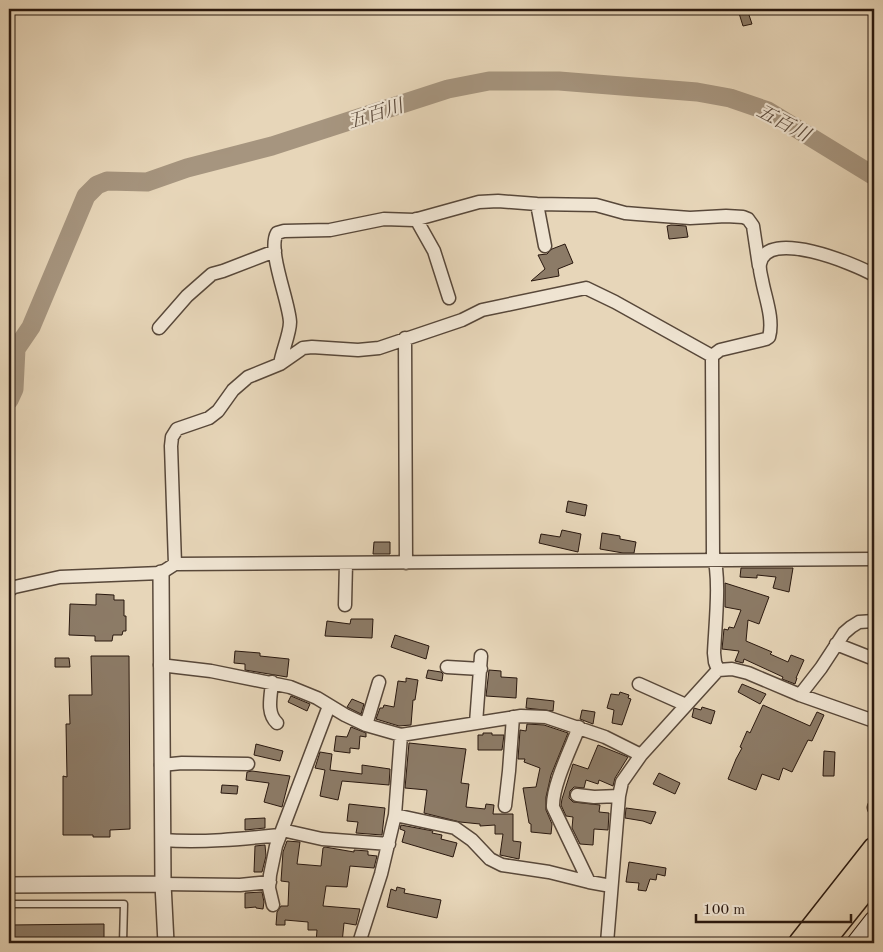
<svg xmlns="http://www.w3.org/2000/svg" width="883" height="952" font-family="'Old Standard TT','Noto Serif JP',serif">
	<rect width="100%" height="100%" fill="#e7d6b9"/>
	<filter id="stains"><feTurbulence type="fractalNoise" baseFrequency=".004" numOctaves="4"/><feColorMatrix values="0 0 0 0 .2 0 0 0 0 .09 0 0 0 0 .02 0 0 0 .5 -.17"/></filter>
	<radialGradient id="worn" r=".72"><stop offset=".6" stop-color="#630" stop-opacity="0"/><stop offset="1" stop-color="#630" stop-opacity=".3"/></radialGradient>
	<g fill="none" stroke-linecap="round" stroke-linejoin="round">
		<path stroke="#a6957f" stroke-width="19" d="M9 400 14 389 16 349 31 327 86 196 97 185 107 181 147 182 187 168 272 146 448 89 489 81H559L697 92 730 98 768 111 874 176"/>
	</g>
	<path fill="#8c7b67" stroke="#29180f" d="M743 9H747L752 24 743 26 738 10Z
		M671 225 686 226 688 237 669 239 667 226Z
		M565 244 573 263 558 269 559 276 531 281 545 269 538 255 547 254 552 249Z
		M568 501 587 505 585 516 566 512Z
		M562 530 581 534 578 552 539 543 541 534 560 537Z
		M602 533 620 536V539L636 542 634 553H623L600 549Z
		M374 542H390V554H373Z
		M741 568H793L789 592 773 588 776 577 757 575V578L740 577Z
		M725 583 769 597 759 624 748 620 746 641 772 652 770 654 788 662 791 655 804 660 796 678H797L795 684 782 679 783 677 744 659 743 663 735 661 739 651 722 649 724 629 728 630 729 627 734 628 741 610 725 607Z
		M96 594 114 595V600H124V616H126V631H123L122 635H113L112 641H95V636L69 635 70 604 96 605Z
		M351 619H373L372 638 325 636 327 621 350 624Z
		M395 635 429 646 426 659 391 647Z
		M235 651 260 653V656L289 659 287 677 245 670V664L234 663Z
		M91 656H129L130 829 110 830V837H93V835H63V776L67 777 66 724H70L69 695H92Z
		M55 658H69L70 667H55Z
		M428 670 441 672 443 674 442 681 426 678Z
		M489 670 501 671V677L517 678 516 698 486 696Z
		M406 678 418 680 415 700H413L411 725 399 726 376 719 380 708H383L384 705 394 707 398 681 406 682Z
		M742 684 766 694 760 704 738 692Z
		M620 692 629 695 628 698 631 699 622 725 612 723 614 710 607 708 611 694 619 695Z
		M291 696 310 704 307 711 288 702Z
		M527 698 554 701 553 711 526 708Z
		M352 699 364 704 361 714 347 707Z
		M763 705 810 726 817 712 824 715 812 741 808 740 792 772 783 768 779 780 762 774 756 790 728 779 736 759 742 748 740 747 747 731 750 733Z
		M702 707 715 711 711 724 692 717 694 708 701 710Z
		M582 710 595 712 593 724 580 719Z
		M527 724 544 725 568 733 551 775 546 797V810L552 824 551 834 531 832V824L529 823 523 788 536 787 540 768 524 762 525 759H518L520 730 526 731Z
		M351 727 366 733V737L360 736 359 749 350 748V753L334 751 336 736 347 737Z
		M483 733H492V735H504L502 750H478V735H483Z
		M409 743 466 749 461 783 469 784 466 807 485 809 486 804 494 805 493 814H513V841L521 842 519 859 500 855 503 834H495V825L480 826V824L460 822 424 813 427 790 405 788Z
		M256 744 283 751 280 761 254 755Z
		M598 745 628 757 615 778 613 786 599 780 598 784 586 780 584 788 574 787 570 791 569 798 573 802 600 805 599 812 609 813 608 830 594 829 593 845 580 844 572 828 573 817 566 816 561 805 562 799 573 764 588 769Z
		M824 751 835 752 834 776H823Z
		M320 752 332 754 330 770 362 774V765L390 769 389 785 342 781 338 800 320 796 325 770 315 768Z
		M252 771 290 776 282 807 264 802 269 783 246 780 247 772Z
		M659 773 680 783 675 794 653 784Z
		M222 785 238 786 237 794 221 793Z
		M349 804 385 808 382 835 356 833 358 822 347 821Z
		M626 808 656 812 651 824 643 821 625 818Z
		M265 818V828L245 830V819Z
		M401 825 433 831 432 833 442 835 441 839 457 843 453 857 402 842 405 831 400 829Z
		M287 841 300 842 297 864 321 866 323 848 325 847 354 852V850L368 851V855L377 856 374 868 350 866 347 887 326 886 323 906 360 909 356 925 344 923 342 943H316L317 930H308V922L285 920V925H276L277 912 281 906H288L289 882 281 881 283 852Z
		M265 845 266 856 262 872H254L255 846Z
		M629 862 666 868 665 876 657 874 656 880 650 879 646 891 638 890 639 883 626 882Z
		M397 887 405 889 404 893 441 900 437 918 387 907 391 889 396 891Z
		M262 892 264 902 263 909 256 908V907L245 908V893Z
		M104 924V943H9V925Z"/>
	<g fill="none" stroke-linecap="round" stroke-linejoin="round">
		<defs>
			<path id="service" d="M9 904H124L123 943
				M123 942 166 943"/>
			<path id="minor" d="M537 204 545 246
				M416 219 434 251 449 298
				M159 328 187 296 212 274 223 271 275 251
				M405 338 406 563
				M712 356 720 350 766 339 769 337C774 319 765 297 762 280 761 275 759 269 760 264 766 227 855 264 874 275
				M280 364C282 351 290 334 290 322 289 301 267 250 277 233L284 231 330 230 384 219 414 220 479 202 498 201 537 204 596 205 625 213 637 214 690 218 726 216 743 217 748 219 753 226 759 266
				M175 564 171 446 172 437 177 429 209 418 218 411 233 390 248 377 280 364 303 348 312 347 358 350 379 348 462 320 482 310 586 288 615 302 712 356 713 554C721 577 715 627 714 653L715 662 718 670
				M9 585 10 588 60 577 161 573 175 564 874 559
				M345 605 346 563
				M836 644 874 659
				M160 665 211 671 290 687 317 698 345 715 366 725 401 735
				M447 667 481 669
				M272 682C271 696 266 713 277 723
				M639 684 686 705
				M800 695 821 668 844 633 851 627 859 622 874 621
				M476 723 481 656
				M366 725 379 682
				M579 727C571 748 552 786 553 807L589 882
				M161 765 182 763 248 764
				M577 795 594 797 619 796
				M505 806 509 771 513 717
				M874 808V807
				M395 815 455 828 472 840 490 859 502 865 549 872 589 882 611 886
				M282 830 322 839 389 844
				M162 840C202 843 241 839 280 835
				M163 884 240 885 270 882
				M273 905 269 888 270 875 276 846 329 706
				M359 943 381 874 395 815 401 735 521 716 546 717 605 737 641 755
				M607 943 619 796 622 782 641 755 718 670 732 669 748 673 800 695 874 721"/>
			<path id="tertiary" d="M161 573 163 884 166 943
				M9 589 10 588
				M9 885 163 884"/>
			<path id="secondary" d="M856 943 874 920"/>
			<path id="motorway" d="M800 943 874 849
				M822 943 874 878"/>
		</defs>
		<use href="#service" stroke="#58483a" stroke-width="9"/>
		<use href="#minor" stroke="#58483a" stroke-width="15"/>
		<use href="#tertiary" stroke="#58483a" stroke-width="18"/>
		<use href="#secondary" stroke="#29180f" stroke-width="20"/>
		<use href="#motorway" stroke="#29180f" stroke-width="25"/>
		<use href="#service" stroke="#efe4d2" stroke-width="6"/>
		<use href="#minor" stroke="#efe4d2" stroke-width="12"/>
		<use href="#tertiary" stroke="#efe4d2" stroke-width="15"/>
		<use href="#secondary" stroke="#efe4d2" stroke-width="18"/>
		<use href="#motorway" stroke="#e7d6b9" stroke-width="22"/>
	</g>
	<g text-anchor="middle" stroke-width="4.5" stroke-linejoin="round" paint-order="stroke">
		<g font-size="19" font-style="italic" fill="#5b4a3c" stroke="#efe4d2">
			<text transform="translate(375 113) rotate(-18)" y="7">五百川</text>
			<text transform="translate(784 122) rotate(28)" y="7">五百川</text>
		</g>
	</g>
	<rect width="883" height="952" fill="none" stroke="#e7d6b9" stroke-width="30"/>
	<rect x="10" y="10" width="863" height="932" fill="none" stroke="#29180f" stroke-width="2.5"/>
	<rect x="15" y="15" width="853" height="922" fill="none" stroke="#29180f"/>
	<path d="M696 914v8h155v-8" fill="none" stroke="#29180f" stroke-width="2.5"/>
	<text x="703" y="914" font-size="15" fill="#29180f" stroke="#efe4d2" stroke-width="4" paint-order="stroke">100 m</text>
	<rect width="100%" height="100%" filter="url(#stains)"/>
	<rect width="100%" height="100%" fill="url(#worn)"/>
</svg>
